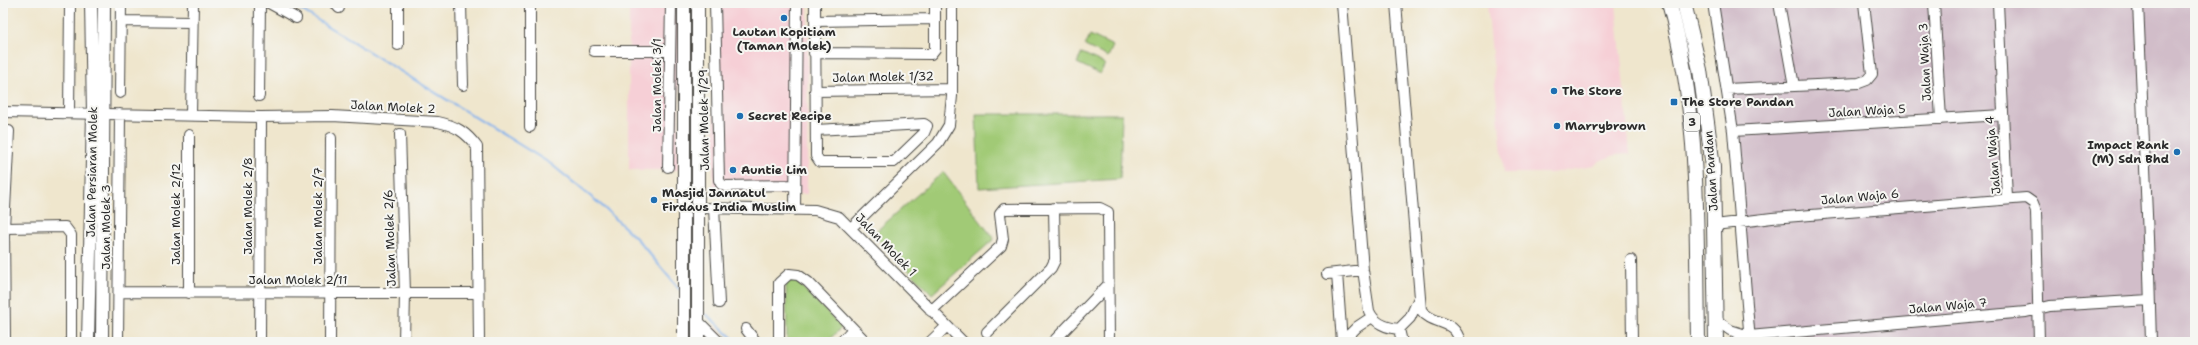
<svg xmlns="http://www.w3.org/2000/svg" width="2198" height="345" font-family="'Shantell Sans',sans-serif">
	<rect width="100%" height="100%" fill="#f6f6f2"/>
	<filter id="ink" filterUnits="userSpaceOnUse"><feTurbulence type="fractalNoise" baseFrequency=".025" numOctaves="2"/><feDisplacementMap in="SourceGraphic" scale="8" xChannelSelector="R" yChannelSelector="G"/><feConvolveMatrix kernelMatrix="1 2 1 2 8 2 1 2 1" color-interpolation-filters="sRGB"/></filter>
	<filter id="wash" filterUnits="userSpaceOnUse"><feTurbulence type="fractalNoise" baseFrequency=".012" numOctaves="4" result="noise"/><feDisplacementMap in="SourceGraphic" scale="16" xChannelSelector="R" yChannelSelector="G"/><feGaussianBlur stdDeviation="0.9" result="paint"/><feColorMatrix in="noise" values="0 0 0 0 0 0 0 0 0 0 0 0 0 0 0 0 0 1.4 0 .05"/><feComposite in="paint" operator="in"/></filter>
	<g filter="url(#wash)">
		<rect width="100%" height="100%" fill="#efe6cd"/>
		<path fill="#f6cfd6" d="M629 3H679L678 170H629Z
			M714 3H808L807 194 713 195Z
			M1487 3H1616L1630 154 1615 155 1599 161 1594 166 1551 173H1504Z
			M710 323 729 342H710Z"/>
		<path fill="#d1bdc9" d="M1709 3H2195V342H1751L1727 105Z"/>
		<path fill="#a1ca76" stroke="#667a50" d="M1090 35 1113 46 1108 57 1085 46Z
			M1082 53 1105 64 1100 74 1077 63Z
			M976 114H1122L1120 179 979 188Z
			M943 172 994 239 932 294 873 234Z
			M790 279H794L842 327 827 342H787L786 282Z"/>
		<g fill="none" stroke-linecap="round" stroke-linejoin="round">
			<path stroke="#82b2ed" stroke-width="2" d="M290 3 551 164 601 205 638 240 679 289
				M706 314 737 342"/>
		</g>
	</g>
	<g filter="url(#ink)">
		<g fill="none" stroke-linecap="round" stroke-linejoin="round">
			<defs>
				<path id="minor" d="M269 3 296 18
					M335 3 339 8
					M398 3V45
					M461 3 463 85
					M530 3V127
					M715 3 719 180 721 184 725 186 795 185
					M815 3 816 156 820 162H894L924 133 927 126 924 124 816 130
					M1342 3 1363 270 1369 311C1374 323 1387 328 1399 329
					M1396 3 1421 310C1433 326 1455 318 1460 342
					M1713 3 1733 131 1750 342
					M1779 3 1794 86
					M1934 3 1941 119
					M1998 3 2007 198
					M2138 3 2148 238 2151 342
					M121 21 192 22
					M815 21 935 19
					M594 51H670
					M814 53 931 54 935 49V3
					M1727 89 1859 83 1867 80 1872 74 1864 3
					M815 91 952 89
					M120 93 121 3
					M259 96 260 3
					M3 112 261 117 332 116 438 122C456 126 466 132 477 147L479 342
					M69 112 70 3
					M191 115 193 3
					M1733 131 2003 115
					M400 134 405 293 404 342
					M189 135V293
					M668 167 671 3
					M698 208 815 210 839 217 963 342
					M714 208 719 303
					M795 210 797 3
					M1715 225 1772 218 2026 198 2033 203 2036 211 2039 342
					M4 228 65 227 71 235V342
					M851 228 938 143 949 125 952 96V3
					M1631 260 1632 342
					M1337 273 1342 342
					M1327 274 1363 270
					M119 292 478 293
					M931 311 1001 246 1003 239 1000 214 1004 209 1100 208 1108 212V216L1109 342
					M1715 319 1730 330 1749 336
					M698 321 719 342
					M746 329 756 342
					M987 332 1051 268 1055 260 1054 208
					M5 342 4 228 9 131
					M118 342 120 114
					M260 342 261 117
					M330 342 331 138
					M779 342V283L789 274 798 275 808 282 866 342
					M841 342 853 329
					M930 342 947 326
					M1053 342 1108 285
					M1342 342 1357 327 1372 317
					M1402 342 1399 329 1410 318 1419 298
					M1734 342 1749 336 2026 312 2050 306 2149 300"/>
				<path id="major" d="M88 342 93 113 91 3
					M102 342 104 3
					M684 342V3
					M698 342V3"/>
				<path id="highway" d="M1669 3C1701 116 1696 226 1698 342
					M1684 3 1700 70 1713 167 1716 342"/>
			</defs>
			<use href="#minor" stroke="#484743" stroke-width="12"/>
			<use href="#major" stroke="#484743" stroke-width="14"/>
			<use href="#highway" stroke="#484743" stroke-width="16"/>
			<use href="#minor" stroke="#fff" stroke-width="10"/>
			<use href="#major" stroke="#fff" stroke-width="12"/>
			<use href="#highway" stroke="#fff" stroke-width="14"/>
		</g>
	</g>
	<g fill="#1f6fb2" stroke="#f6f6f2" stroke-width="1.5">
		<circle cx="784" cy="18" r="4"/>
		<circle cx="1554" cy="91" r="4"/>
		<rect x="1670" y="98" width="8" height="8" rx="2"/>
		<circle cx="740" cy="116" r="4"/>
		<circle cx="1557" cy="126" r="4"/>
		<circle cx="2177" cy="152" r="4"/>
		<circle cx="733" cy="170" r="4"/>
		<circle cx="654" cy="200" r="4"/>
	</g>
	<g text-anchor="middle" stroke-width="4" stroke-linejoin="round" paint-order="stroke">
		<rect fill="#f6f6f2" stroke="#686867" stroke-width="1" x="1684" y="113" width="16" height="18" rx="3"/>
		<g font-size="11" font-weight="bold" fill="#2b2b2b">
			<text x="1692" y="126">3</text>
		</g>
		<g font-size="12" font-weight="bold" fill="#2b2b2b" stroke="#f6f6f2" text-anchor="start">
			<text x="784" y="36" text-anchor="middle">Lautan Kopitiam<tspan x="784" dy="14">(Taman Molek)</tspan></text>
			<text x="1562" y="95">The Store</text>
			<text x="1682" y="106">The Store Pandan</text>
			<text x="748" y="120">Secret Recipe</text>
			<text x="1565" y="130">Marrybrown</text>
			<text x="2169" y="149" text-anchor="end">Impact Rank<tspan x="2169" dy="14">(M) Sdn Bhd</tspan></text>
			<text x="741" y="174">Auntie Lim</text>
			<text x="662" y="197">Masjid Jannatul<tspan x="662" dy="14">Firdaus India Muslim</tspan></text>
		</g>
		<g font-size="12" fill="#2b2b2b" stroke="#f6f6f2">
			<text transform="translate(1925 62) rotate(-93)" y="4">Jalan Waja 3</text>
			<text transform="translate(883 77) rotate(-1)" y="4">Jalan Molek 1/32</text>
			<text transform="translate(657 85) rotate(-90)" y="4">Jalan Molek 3/1</text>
			<text transform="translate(393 107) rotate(3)" y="4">Jalan Molek 2</text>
			<text transform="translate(1867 111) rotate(-3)" y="4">Jalan Waja 5</text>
			<text transform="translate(704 120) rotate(-91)" y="4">Jalan Molek 1/29</text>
			<text transform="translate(1993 155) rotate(-95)" y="4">Jalan Waja 4</text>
			<text transform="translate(1711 171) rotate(-94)" y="4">Jalan Pandan</text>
			<text transform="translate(92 172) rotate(-89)" y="4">Jalan Persiaran Molek</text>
			<text transform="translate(1860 197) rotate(-5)" y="4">Jalan Waja 6</text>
			<text transform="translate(248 206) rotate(-90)" y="4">Jalan Molek 2/8</text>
			<text transform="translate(176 214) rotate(-90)" y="4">Jalan Molek 2/12</text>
			<text transform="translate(318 216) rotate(-90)" y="4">Jalan Molek 2/7</text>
			<text transform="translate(106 227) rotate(-90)" y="4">Jalan Molek 3</text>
			<text transform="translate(390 238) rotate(-92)" y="4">Jalan Molek 2/6</text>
			<text transform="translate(886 245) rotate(46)" y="4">Jalan Molek 1</text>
			<text x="298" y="284">Jalan Molek 2/11</text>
			<text transform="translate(1948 306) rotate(-5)" y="4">Jalan Waja 7</text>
		</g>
	</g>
	<rect width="2198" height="345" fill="none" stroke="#f6f6f2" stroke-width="16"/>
</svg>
